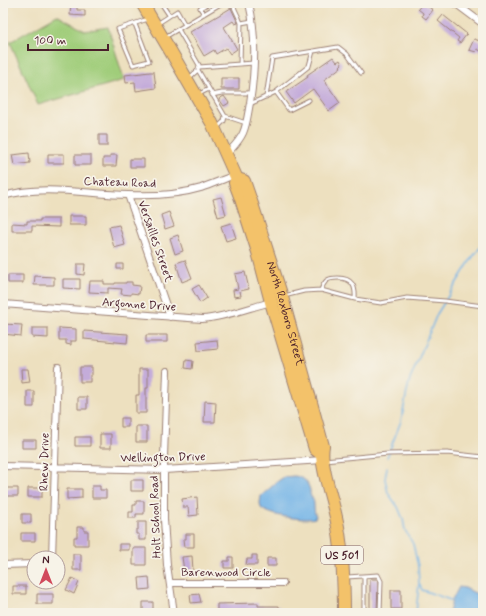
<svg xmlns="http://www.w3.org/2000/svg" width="486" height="616" font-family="Mynerve,sans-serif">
	<rect width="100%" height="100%" fill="#f7f3e8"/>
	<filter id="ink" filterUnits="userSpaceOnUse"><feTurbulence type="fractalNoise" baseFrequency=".025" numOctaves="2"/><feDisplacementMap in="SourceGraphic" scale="8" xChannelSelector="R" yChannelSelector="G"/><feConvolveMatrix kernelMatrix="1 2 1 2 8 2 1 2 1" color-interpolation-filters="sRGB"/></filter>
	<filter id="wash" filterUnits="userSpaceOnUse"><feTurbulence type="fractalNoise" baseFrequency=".012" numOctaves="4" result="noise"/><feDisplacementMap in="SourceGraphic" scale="16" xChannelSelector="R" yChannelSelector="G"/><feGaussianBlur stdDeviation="0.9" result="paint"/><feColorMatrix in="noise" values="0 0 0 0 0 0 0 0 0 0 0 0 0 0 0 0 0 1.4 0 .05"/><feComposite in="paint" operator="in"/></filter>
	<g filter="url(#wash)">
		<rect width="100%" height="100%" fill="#ede0bf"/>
		<path fill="#a0cd7a" stroke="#757652" d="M57 15 85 31 108 27 124 80 38 105 10 42Z"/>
		<path fill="#73b4e7" stroke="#5e6a89" d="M294 476C304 477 307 481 310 490 310 493 310 494 311 497 312 498 313 498 313 499 315 505 313 510 316 516L315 518C303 521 270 516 261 508L260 503 261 496 278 481 284 477Z
			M459 587 465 588 483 597V613H449L452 600Z"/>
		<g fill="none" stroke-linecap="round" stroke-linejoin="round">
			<path stroke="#73b4e7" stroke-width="1.5" d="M387 457 401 421 409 382 437 314 472 258 483 244
				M387 467 385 479 388 493 398 507 403 519 405 530 413 544 418 566 419 583 416 613
				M420 585 422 590 453 601"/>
		</g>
		<g id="blocks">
			<path fill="#c4acda" d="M71 3H77V10H85V16L70 15Z
				M423 3 433 10 426 19 422 16 423 13 418 9Z
				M231 8 238 23 235 24 233 21 224 27 237 49 230 54 226 48 216 54 214 50 204 56 190 32Z
				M443 15 467 34 460 43 457 41 459 38 438 21Z
				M474 39 483 42V52L477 49 476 52 469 50Z
				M333 57 337 62 340 60 342 64 340 66 341 67 324 80 340 103 329 111 313 89 294 103 286 92 308 77 307 75Z
				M150 72H154L156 88 136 91 135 82 126 83 125 75Z
				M221 78H239V89H221Z
				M224 96 229 103 224 106 219 99Z
				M99 135H107V146H99Z
				M29 153 30 163 14 165 12 155Z
				M48 154H64V163H48Z
				M75 155H91V165H75Z
				M110 155H117L116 166H103V158H110Z
				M130 159H144V167H130Z
				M221 197 226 215 218 217 213 199Z
				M169 212 174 226 165 229 161 215Z
				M69 216H86V225H69Z
				M40 219H59V227L32 226V231H12V223L27 224V221H40Z
				M231 223 236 238 226 241 221 226Z
				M119 225 125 245 114 248 109 227Z
				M178 235 183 251 175 254 170 238Z
				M185 260 192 278 182 282 176 263Z
				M77 264H85L84 275 77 274Z
				M117 264H123V269H117Z
				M245 272 249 289 240 291 241 296 234 297 233 290 238 289 235 274Z
				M8 275H23V283H8Z
				M35 276 54 277V285H34Z
				M63 279H80V289L63 288Z
				M90 281H104V284H115V283H126V282H132V285L140 286 139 294 131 293V295L121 294 122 289 108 288V293L89 292Z
				M199 285 207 298 200 303 192 289Z
				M3 324 22 325 21 336 3 334Z
				M32 328H48V338L32 337Z
				M59 328 76 329V341H71V345L66 344V340H59Z
				M84 331 128 334 127 343 84 339Z
				M146 335H167V342H146Z
				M217 340 218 349 198 351 197 342Z
				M186 360 193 361 192 369 185 368Z
				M80 367H92V375H90V382H80Z
				M21 369H28L30 382 22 383Z
				M139 369H148V388H146V413H136V395H139Z
				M27 391H34V407H27Z
				M78 397H87V409H78Z
				M205 401 216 402 215 422H204Z
				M121 418H128V427H121Z
				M136 426H147V442H136Z
				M100 434H111V448H100Z
				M75 437H90V446H75Z
				M22 440H36V448H22Z
				M131 480H143V491H131Z
				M92 486H100V490H106V498H92Z
				M3 488H18V496H3Z
				M28 488H42V497H28Z
				M67 489H82V498L67 499Z
				M197 497 198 515 189 516 188 507H183L182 499Z
				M136 501H144V514H136V518H129V512H133V505H136Z
				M22 514H31V523H22Z
				M138 522H146V540H139V534H136V530H138Z
				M77 527H84V531H88V545H74V537H77Z
				M21 533H35V541H21Z
				M186 534H194V547H184L183 539H186Z
				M119 544H129V550H119Z
				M133 548H146V565H133Z
				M73 554H81V570H73Z
				M252 555H257V565H246L247 559H252Z
				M192 556 193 570 184 571 182 557Z
				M229 557H233V568H224V561H229Z
				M267 558H276V566H267Z
				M149 577 150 589 140 590 139 578Z
				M72 578 79 582 74 594 66 590Z
				M370 579H377L378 581 377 613H370Z
				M13 586H26V594H13Z
				M391 590H401V609H391Z
				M37 594H53V604H37Z
				M199 594 201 602 191 603 190 595Z
				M143 602H153V613H143Z
				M258 603V606H279V613L217 612V604Z"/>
		</g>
	</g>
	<g filter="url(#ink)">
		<use href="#blocks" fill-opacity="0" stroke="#9c8075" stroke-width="1"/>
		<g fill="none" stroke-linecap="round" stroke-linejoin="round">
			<defs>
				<path id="lane" d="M161 3 169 15
					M232 3 239 18 241 23 240 64
					M204 14 200 8 209 3
					M241 23 252 21
					M135 24 149 61 133 65 118 29 148 19
					M157 24 177 11 185 25
					M178 29 199 65 198 70 189 78
					M165 37 222 3
					M199 67 254 63
					M198 70 225 116 224 121 217 128
					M276 92 309 66 313 51
					M199 94 209 89
					M212 95 222 93H251
					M266 97 272 58 338 47 347 54 361 73
					M250 104 276 92 289 110 309 100
					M225 116 246 123
					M321 290C322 287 324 283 326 281 329 278 333 278 338 278 352 278 356 286 355 299
					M284 296 304 291 321 290 355 299 381 303 407 298 445 301 483 306
					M483 420 482 431 483 434
					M324 460 388 454 447 453 483 457
					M347 577 378 575 381 581 380 613
					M364 613V576"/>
				<path id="street" d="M455 3 483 24
					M226 155C232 148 239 142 243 133 247 124 248 113 250 103 255 70 257 36 249 3
					M128 195 170 317
					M3 196C43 184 87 194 128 195 152 196 178 195 201 188 212 184 224 179 235 175
					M3 304 202 319C226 317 248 308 271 302
					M167 371 164 457V519L167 565 174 613
					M3 466 164 470 323 460
					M52 558 58 367
					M3 565 34 564
					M170 583H283"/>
				<g id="highway">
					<path d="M142 3 171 52 212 123 237 179 235 183 241 199 258 252 271 302 315 449 321 454"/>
					<path id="s1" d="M237 179 244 181 253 207 282 297 323 446C321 456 323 464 325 474 329 492 335 509 338 527 343 556 344 584 344 613"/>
				</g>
			</defs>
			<use href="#lane" stroke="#9c8075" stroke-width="5"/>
			<use href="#street" stroke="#9c8075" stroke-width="8"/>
			<use href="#highway" stroke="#9c8075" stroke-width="14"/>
			<use href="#lane" stroke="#fff" stroke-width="3"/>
			<use href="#street" stroke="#fff" stroke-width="6"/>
			<use href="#highway" stroke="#f3c26a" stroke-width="12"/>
		</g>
	</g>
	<g text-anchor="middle" stroke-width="3.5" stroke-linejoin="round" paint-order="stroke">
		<rect fill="#f7f3e8" stroke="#7e5f64" stroke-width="1" x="321" y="546" width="42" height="18" rx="3"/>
		<g font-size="11" font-weight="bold" fill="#4a1f2b">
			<text x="342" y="559">US 501</text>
		</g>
		<g font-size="12" fill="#4a1f2b" stroke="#f7f3e8">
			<text transform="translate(120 182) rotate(2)" y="4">Chateau Road</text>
			<text transform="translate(156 241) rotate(71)" y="4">Versailles Street</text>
			<text transform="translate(139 304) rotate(4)" y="4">Argonne Drive</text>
			<text dy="4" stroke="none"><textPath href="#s1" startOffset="146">North Roxboro Street</textPath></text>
			<text transform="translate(163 457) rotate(-1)" y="4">Wellington Drive</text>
			<text transform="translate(44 462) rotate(-89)" y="4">Rhew Drive</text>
			<text transform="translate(155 517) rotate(-92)" y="4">Holt School Road</text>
			<text x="226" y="576">Barenwood Circle</text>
		</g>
	</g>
	<rect width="486" height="616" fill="none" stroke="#f7f3e8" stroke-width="16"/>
	<g transform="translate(46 570)"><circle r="19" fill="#f7f3e8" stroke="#b29e9c"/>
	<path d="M0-3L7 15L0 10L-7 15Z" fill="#d1495b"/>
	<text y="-6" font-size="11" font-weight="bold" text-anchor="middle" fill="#4a1f2b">N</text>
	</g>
	<path d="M28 44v6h80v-6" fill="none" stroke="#4a1f2b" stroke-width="2"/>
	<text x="34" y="44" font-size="12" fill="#4a1f2b" stroke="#f7f3e8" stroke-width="3" paint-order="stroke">100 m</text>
</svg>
